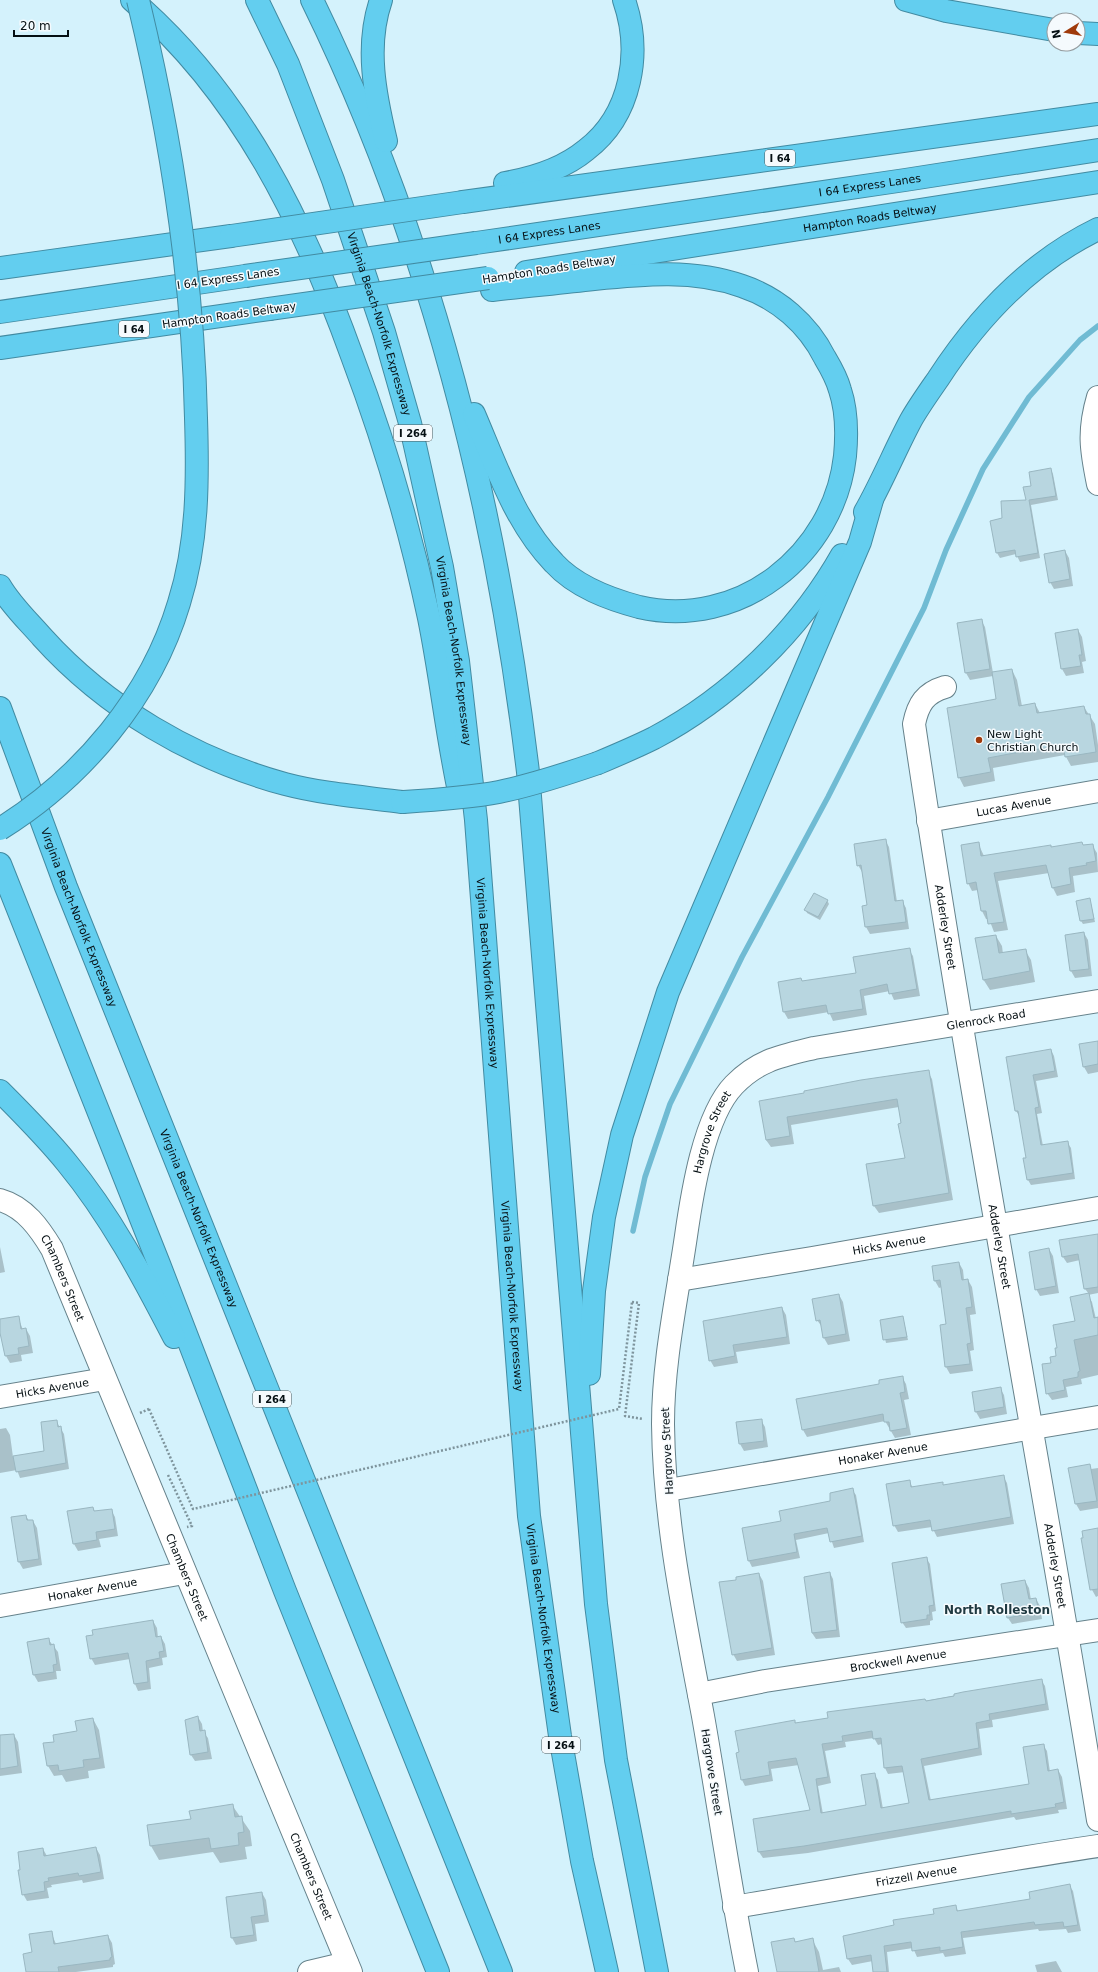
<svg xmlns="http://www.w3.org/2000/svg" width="1098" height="1972" font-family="'DejaVu Sans',sans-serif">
	<rect width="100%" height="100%" fill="#d4f2fc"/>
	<path fill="#0003" fill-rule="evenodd" d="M1051 470 1053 474 1058 500 1031 505 1040 558 1020 562 1016 554 1000 558 997 553 991 521 1003 519 1027 501 1032 486Z
		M1065 551 1069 558 1073 586 1054 589 1050 582Z
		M981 620 985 627 993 673 1012 670 1017 680 1022 706 1035 704 1040 713 1084 707 1095 724 1098 745V762L1071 766 1065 755 993 768 995 781 964 787 959 777 997 700 993 676 970 680 966 673 958 624Z
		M1078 630 1082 637 1086 661 1082 662 1084 673 1066 676 1062 669 1057 634Z
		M885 840 889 847 897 902 902 901 906 908 909 929 870 934 866 927 864 907 868 906 862 872 858 865Z
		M978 843 984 856 1051 846 1052 848 1092 845 1097 853 1098 872 1073 876 1075 892 1057 896 1053 888 1049 873 998 881 1008 930 994 932 989 919H986L982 911 978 890 972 891 968 883Z
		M1090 899 1095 922 1083 924 1081 921Z
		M827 900 829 904 820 920 807 913 806 910Z
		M1084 933 1088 940 1092 976 1075 978 1071 971 1066 936Z
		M996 936 1002 946 1003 954 1025 950 1031 960 1035 982 990 990 983 979Z
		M909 950 913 956 920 996 894 1000 890 991 864 996 867 1015 833 1021 829 1012 788 1019 784 1012 780 982 801 979 803 982 857 974Z
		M1098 1042V1072L1088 1074 1084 1067Z
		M1051 1050 1054 1056 1058 1077 1036 1081 1042 1113 1037 1114 1043 1146 1067 1142 1071 1148 1075 1179 1031 1185 1028 1180 1027 1159 1020 1117 1016 1111 1007 1058Z
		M928 1072 932 1079 953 1200 879 1213 874 1206 867 1165 906 1158 899 1107 791 1125 794 1144 771 1147 766 1140 760 1102Z
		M1098 1235V1293L1088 1295 1092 1302 1096 1319 1098 1320V1375L1081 1379 1082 1384 1066 1387 1068 1397 1052 1400 1047 1393 1052 1364 1057 1357 1058 1349 1076 1322 1089 1294 1085 1289 1080 1260 1067 1263 1063 1257Z
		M0 1247 5 1272 0 1273Z
		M1049 1249 1053 1256 1059 1293 1040 1296 1036 1289Z
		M959 1263 963 1270 964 1280H968L972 1287 976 1314 970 1315 974 1350 970 1351 973 1371 950 1374 946 1367 947 1325 942 1287 939 1288 935 1281 933 1267Z
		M839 1295 843 1302 850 1341 828 1345 824 1338 822 1327 817 1320Z
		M782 1308 786 1315 790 1344 736 1352 738 1363 714 1367 710 1360Z
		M18 1317 23 1330 26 1329 30 1336 33 1353 21 1355 22 1361 10 1363 6 1356 0 1320Z
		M903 1317 908 1340 886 1343 881 1320Z
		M902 1377 906 1384 909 1399 904 1400 911 1435 895 1438 885 1421 807 1437 803 1430 880 1385Z
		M1000 1388 1004 1395 1007 1414 980 1419 976 1412Z
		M761 1420 765 1427 768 1447 744 1451 740 1444Z
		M56 1421 64 1434 69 1469 20 1478 17 1470 0 1473V1429L6 1428 10 1435 13 1457 45 1452Z
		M1089 1465 1091 1469 1098 1468V1508L1080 1511 1076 1504 1069 1469Z
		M1003 1476 1007 1483 1014 1524 937 1537 932 1527 898 1532 894 1525 909 1481 913 1488 942 1483 944 1486Z
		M852 1490 856 1495 864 1542 834 1548 829 1533 796 1540 800 1558 752 1567 749 1561 743 1529 782 1522 831 1502Z
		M93 1508 95 1512 111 1510 115 1517 118 1536 99 1539 101 1547 78 1551 74 1544Z
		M26 1516 29 1521H33L37 1528 42 1565 23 1569 19 1562Z
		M1098 1530V1596L1096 1597 1091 1588Z
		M926 1558 930 1564 936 1611 932 1612 933 1620 930 1621V1625L906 1628 902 1622Z
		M830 1573 833 1579 840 1637 816 1639 812 1633 805 1577Z
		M759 1574 763 1581 775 1655 737 1661 733 1654 737 1580Z
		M1025 1581 1029 1588 1031 1600 1036 1599 1040 1606 1042 1619 1012 1624 1008 1618Z
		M153 1621 157 1628 158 1638 161 1637 165 1644 167 1657 162 1658 163 1665 149 1668 151 1689 138 1691 135 1684 130 1659 95 1665 91 1658 94 1636Z
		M48 1639 58 1652 61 1671H56L57 1679 38 1682 34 1675Z
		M1041 1680 1045 1686 1049 1710 992 1720 993 1727 979 1729 982 1755 924 1766 931 1801 1030 1784 1043 1745 1047 1751 1050 1772 1058 1770 1062 1777 1067 1809 1058 1810 1059 1813 1016 1820 1014 1817 808 1853 763 1858 759 1852 754 1820 811 1811 799 1765 771 1769 773 1781 745 1786 742 1780 795 1721 796 1724ZM874 1738 878 1745 882 1744 885 1768 888 1774 905 1772 910 1804 883 1809 878 1780 874 1774 867 1805 823 1814 818 1786 831 1783 825 1751 846 1747 845 1742Z
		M198 1717 202 1724 203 1732 208 1738 212 1759 195 1761 191 1755Z
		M93 1719 99 1730 105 1768 88 1771 89 1778 66 1782 62 1775 54 1776 48 1766 55 1742 78 1732Z
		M14 1735 18 1742 22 1773 0 1776V1736Z
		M232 1805 250 1831 252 1846 245 1847 247 1859 220 1863 213 1852 159 1860 151 1846 148 1826 192 1819Z
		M96 1848 100 1855 104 1879 83 1883 82 1880 51 1885 52 1887 47 1888 49 1898 27 1901 23 1894 43 1849 47 1856Z
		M1069 1885 1073 1891 1081 1931 1068 1933 1066 1929 1039 1931 1038 1929 963 1938 966 1954 945 1957 943 1953 917 1957 913 1948 887 1952 889 1972H874L873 1961 852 1965 848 1959 844 1936 895 1926 956 1907 958 1911 1032 1900Z
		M262 1893 266 1900 269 1922 255 1924 257 1941 236 1945 232 1938Z
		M51 1932 56 1944 108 1936 112 1943 115 1964 113 1965V1967L76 1972H27Z
		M794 1939 796 1943 812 1939 819 1952 823 1970 839 1967 841 1972H778Z
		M1056 1961 1062 1972H1037L1035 1965Z"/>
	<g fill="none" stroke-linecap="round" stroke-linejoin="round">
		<path stroke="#70bbd3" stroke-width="5.5" d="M633 1231 645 1177 670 1104 742 957 828 797 924 608 946 550 983 469 1029 397 1080 340 1098 326"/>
	</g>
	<path fill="#b8d6e0" stroke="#9ab7c1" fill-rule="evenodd" d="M1051 468 1056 496 1029 500 1038 553 1016 557 1015 550 996 553 990 521 1002 518 1001 501 1026 500 1023 487 1031 486 1029 472Z
		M1065 550 1070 579 1049 583 1044 554Z
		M982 619 990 669 965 673 957 623Z
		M1078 629 1082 655H1079L1081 666 1061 669 1055 633Z
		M1012 669 1019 706 1035 703 1037 713 1084 706 1086 714H1090L1096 752 1065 757 1063 745 1009 754 988 758 991 772 958 778 947 708 996 699 992 672Z
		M886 839 895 901 903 900 906 922 865 927 862 906 867 905 861 865 857 866 854 844Z
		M979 842 981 856 1051 845V847L1082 842 1083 845 1093 844 1096 861 1086 863 1087 865 1069 868 1071 884 1052 888 1046 865 994 873 1004 922 988 924 986 911H981L976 882 967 884 961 845Z
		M814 893 828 900 818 917 804 910Z
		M1090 898 1094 919 1080 921 1076 901Z
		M1084 932 1089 969 1070 971 1065 935Z
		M996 935 999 953 1026 949 1030 971 983 980 975 938Z
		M910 948 917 989 889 994 887 984 860 990 863 1009 828 1014 826 1005 783 1012 778 982 801 978 802 981 856 973 853 957Z
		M1098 1041V1064L1083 1067 1079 1044Z
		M1051 1049 1055 1071 1033 1075 1039 1107 1035 1108 1041 1145 1068 1141 1073 1173 1027 1180 1023 1158H1026L1018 1111H1015L1006 1057Z
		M929 1070 949 1193 873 1206 866 1164 905 1158 898 1124 901 1123 897 1099 787 1117 790 1136 766 1140 759 1101 804 1093V1091L861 1080Z
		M1098 1234V1287L1084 1289 1078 1254 1062 1257 1059 1240Z
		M1049 1248 1056 1286 1035 1290 1029 1252Z
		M959 1262 962 1280 968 1279 972 1307 966 1308 971 1343 967 1344 970 1364 945 1367 940 1325 946 1324 940 1280 934 1281 932 1266Z
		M1089 1293 1094 1318 1098 1317V1335L1074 1340 1080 1371 1078 1372V1377L1063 1380 1065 1390 1046 1394 1042 1364 1051 1363 1050 1357 1056 1356 1055 1348H1057L1053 1325 1075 1321 1070 1297Z
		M839 1294 846 1334 823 1338 820 1320 816 1321 812 1299Z
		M782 1307 787 1337 733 1345 735 1356 709 1361 703 1321Z
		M19 1316 21 1329 26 1328 29 1346 18 1348 19 1354 5 1356 0 1333V1319Z
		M903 1316 907 1337 883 1340 880 1320Z
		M903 1376 905 1392 900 1393 907 1428 890 1431 889 1422H884L883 1414 802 1430 796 1399 879 1384V1380Z
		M1001 1387 1004 1407 975 1412 972 1392Z
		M762 1419 764 1441 739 1444 736 1422Z
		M57 1420 58 1427 61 1426 66 1463 16 1472 13 1456 44 1451 41 1422Z
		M1090 1464 1097 1501 1075 1504 1068 1468Z
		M1004 1475 1011 1517 932 1531 930 1520 893 1526 886 1484 910 1480 911 1487 943 1482V1485Z
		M853 1488 862 1536 830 1542 827 1528 794 1534 797 1552 748 1561 742 1528 781 1521 779 1511 830 1501V1493Z
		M93 1507 94 1511 112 1509 115 1529 96 1532 97 1540 73 1544 67 1511Z
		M26 1515 27 1520H33L39 1559 18 1562 11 1517Z
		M1098 1528V1589L1090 1590 1081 1538H1083L1082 1531Z
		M927 1557 934 1605 929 1606 930 1615H927V1619L901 1623 892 1563Z
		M830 1572 837 1630 812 1633 804 1577Z
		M759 1573 772 1648 732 1655 719 1582 736 1580V1577Z
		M1025 1580 1029 1599 1036 1598 1039 1612 1007 1618 1001 1584Z
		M153 1620 156 1637 161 1636 164 1651 159 1652 160 1658 146 1661 148 1682 134 1684 128 1653 90 1659 86 1636 93 1635 92 1630Z
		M49 1638 50 1645 54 1644 57 1664 53 1665 54 1672 33 1675 27 1642Z
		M1042 1679 1046 1704 989 1714 990 1720 976 1723 979 1748 921 1759 929 1800 1029 1784 1023 1747 1044 1744 1048 1771 1058 1769 1064 1802 1055 1804 1056 1807 1011 1814V1811L804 1846 758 1852 753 1819 810 1810 796 1758 768 1762 770 1775 741 1780 736 1753 739 1752 735 1731 795 1720V1723L828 1718 827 1712 925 1699 926 1701 954 1696V1694L963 1692ZM872 1731 873 1739 881 1738 884 1768 902 1766 909 1803 881 1808 875 1773 861 1775 866 1805 821 1813 816 1779 828 1777 822 1744 843 1741 842 1736Z
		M198 1716 200 1731 205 1730 208 1752 190 1755 185 1720Z
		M93 1718 100 1758 83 1760 84 1767 59 1771 58 1765 47 1766 43 1743 54 1742 53 1735 77 1731 75 1721Z
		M14 1734 18 1766 0 1769V1735Z
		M233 1804 235 1817 242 1816 244 1832 238 1833 239 1845 211 1849 209 1838 150 1846 147 1825 191 1819 189 1811Z
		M96 1847 101 1872 79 1876 78 1873 48 1878 49 1881 44 1882 45 1891 22 1895 18 1870H20L18 1852 43 1848 44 1856Z
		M1070 1884 1078 1925 1064 1927 1063 1922 1035 1925 1034 1922 961 1932 963 1947 940 1951V1947L912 1951 911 1942 884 1946 887 1972H873L871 1955 847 1959 843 1936 894 1925 893 1920 934 1914 933 1909 956 1905 957 1911 1030 1899 1029 1892Z
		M262 1892 265 1915 251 1917 254 1935 231 1938 226 1897Z
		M52 1931 54 1944 108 1935 112 1957 110 1958V1960L58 1967 59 1972H26L23 1954 32 1952 29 1934Z
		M794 1938 795 1942 813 1938 819 1972H777L771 1942Z"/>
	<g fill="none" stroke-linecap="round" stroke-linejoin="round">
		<defs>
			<g id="minor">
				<path d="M1098 397C1088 431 1091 450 1098 484"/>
				<path id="s1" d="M945 687C925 693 918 704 914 724 968 1090 1039 1454 1098 1820"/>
				<path id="s2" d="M928 821 1098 791"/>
				<path id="s3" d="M0 1200C25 1207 40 1229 52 1249 150 1490 251 1731 351 1972"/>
				<path id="s4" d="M679 1280 812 1258 1098 1208"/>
				<path id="s5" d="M0 1397 105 1379"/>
				<path id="s6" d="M668 1490 1098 1417"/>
				<path id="s7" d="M0 1606 184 1573"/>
				<path id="s8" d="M699 1694 765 1681 1098 1630"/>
				<path id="s9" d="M734 1907C855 1887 976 1864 1098 1846"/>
				<path d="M309 1972 347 1963"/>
				<path id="s10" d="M747 1972C730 1887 718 1801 703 1716 685 1620 664 1522 663 1424 663 1361 677 1298 686 1236 692 1194 704 1116 734 1085 758 1060 781 1056 814 1048L1098 1001"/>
			</g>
			<g id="highway">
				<path d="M132 0C241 93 304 223 352 356 384 441 410 528 429 618 441 677 447 737 460 796"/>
				<path id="s11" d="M257 0 288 64 333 180 384 332 410 423 442 567 458 661 476 820 529 1516 560 1736 582 1861 607 1972"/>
				<path d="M312 0C431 242 496 505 528 772L596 1604 616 1760 657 1972"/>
				<path d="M381 0C365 46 375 95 386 141"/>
				<path d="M906 0 946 11 1054 30"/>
				<path d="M1078 33 1098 34"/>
				<path d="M505 183C534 178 563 169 586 150 632 115 642 52 624 0"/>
				<path d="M463 202 1098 114"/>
				<path id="s12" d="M476 243 905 180 1098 150"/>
				<path d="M0 268 231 236"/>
				<path id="s13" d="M526 272 1098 182"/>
				<path d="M0 312 245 276"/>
				<path d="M0 348 269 309"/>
				<path d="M474 414C496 465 515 523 554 563 576 587 609 599 639 607 739 630 834 555 845 456 847 435 847 411 840 390 837 379 831 368 825 358 808 324 778 298 742 286 694 269 644 274 594 279 560 283 526 286 492 290"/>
				<path d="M865 512C882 482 895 450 911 420 919 406 929 392 938 379 979 316 1030 262 1098 229"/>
				<path d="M0 586C11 605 28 621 42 637 106 708 193 759 285 784 323 794 363 797 402 802"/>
				<path id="s14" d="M0 708 66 887 501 1972"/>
				<path d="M598 763C617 755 636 747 654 738 731 697 799 631 842 555"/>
				<path d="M0 864 159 1264 285 1591 438 1972"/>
				<path d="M0 1091C23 1114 46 1137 67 1163 110 1215 143 1277 174 1337"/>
				<path d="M589 1374 594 1291 604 1217 622 1135 668 992 860 542 872 500"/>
			</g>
		</defs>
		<use href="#minor" stroke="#66828b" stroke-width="24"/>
		<use href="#highway" stroke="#428ba2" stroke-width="24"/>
		<path stroke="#7e949c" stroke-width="2.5" stroke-dasharray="2 2" stroke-linecap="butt" d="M632 1302 639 1303 625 1416 643 1419
			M140 1413 149 1409
			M168 1475 192 1526 187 1527"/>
		<use href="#minor" stroke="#fff" stroke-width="22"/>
		<use href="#highway" stroke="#63ceef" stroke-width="22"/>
		<defs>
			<path id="highway-bridge" d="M231 236 463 202
				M245 276 476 243
				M269 309 488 278
				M402 802C434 800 467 798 499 792 533 785 566 774 598 763
				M0 829C82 778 151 697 179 603 198 543 198 480 196 418 193 277 171 137 138 0"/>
		</defs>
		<use href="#highway-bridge" stroke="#428ba2" stroke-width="24" stroke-linecap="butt"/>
		<path stroke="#7e949c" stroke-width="2.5" stroke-dasharray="2 2" stroke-linecap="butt" d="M149 1409 193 1509 619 1409 632 1302"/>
		<use href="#highway-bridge" stroke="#63ceef" stroke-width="22"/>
	</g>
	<circle fill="#9f3a0b" stroke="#f5fafd" stroke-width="1.5" cx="979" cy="740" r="4"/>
	<g text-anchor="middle" stroke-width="3" stroke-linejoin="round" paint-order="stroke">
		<g fill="#f5fafd" stroke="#4d5659" stroke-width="1">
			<rect x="765" y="150" width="30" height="16" rx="3"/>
			<rect x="119" y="321" width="30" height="16" rx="3"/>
			<rect x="394" y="425" width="38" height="16" rx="3"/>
			<rect x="253" y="1391" width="38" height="16" rx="3"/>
			<rect x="542" y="1737" width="38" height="16" rx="3"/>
		</g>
		<g font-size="10" font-weight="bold" fill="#050f13">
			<text x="780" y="162">I 64</text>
			<text x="134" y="333">I 64</text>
			<text x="413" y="437">I 264</text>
			<text x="272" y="1403">I 264</text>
			<text x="561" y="1749">I 264</text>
		</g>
		<g font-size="11" fill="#050f13" stroke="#f5fafd">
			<text dy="4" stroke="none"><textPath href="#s12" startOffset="398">I 64 Express Lanes</textPath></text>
			<text dy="4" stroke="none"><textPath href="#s13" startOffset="348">Hampton Roads Beltway</textPath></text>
			<text dy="4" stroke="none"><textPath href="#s12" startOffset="74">I 64 Express Lanes</textPath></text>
			<text transform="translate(549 269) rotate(-9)" y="4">Hampton Roads Beltway</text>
			<text transform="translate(228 278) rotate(-8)" y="4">I 64 Express Lanes</text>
			<text transform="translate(229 315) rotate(-8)" y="4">Hampton Roads Beltway</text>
			<text dy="4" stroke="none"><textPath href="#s11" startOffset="347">Virginia Beach-Norfolk Expressway</textPath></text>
			<text dy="4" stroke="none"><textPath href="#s11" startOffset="683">Virginia Beach-Norfolk Expressway</textPath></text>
			<text dy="4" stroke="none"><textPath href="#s2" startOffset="87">Lucas Avenue</textPath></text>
			<text dy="4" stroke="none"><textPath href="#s14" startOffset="224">Virginia Beach-Norfolk Expressway</textPath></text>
			<text dy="4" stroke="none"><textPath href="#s1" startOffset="257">Adderley Street</textPath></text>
			<text dy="4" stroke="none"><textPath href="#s11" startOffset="1007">Virginia Beach-Norfolk Expressway</textPath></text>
			<text dy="4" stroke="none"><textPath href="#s10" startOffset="1169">Glenrock Road</textPath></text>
			<text dy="4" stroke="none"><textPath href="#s10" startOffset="852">Hargrove Street</textPath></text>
			<text dy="4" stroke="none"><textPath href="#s14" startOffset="548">Virginia Beach-Norfolk Expressway</textPath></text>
			<text dy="4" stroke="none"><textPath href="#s4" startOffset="213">Hicks Avenue</textPath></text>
			<text dy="4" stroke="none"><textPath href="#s1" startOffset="581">Adderley Street</textPath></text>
			<text dy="4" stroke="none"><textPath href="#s3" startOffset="104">Chambers Street</textPath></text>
			<text dy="4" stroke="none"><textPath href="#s11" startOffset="1331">Virginia Beach-Norfolk Expressway</textPath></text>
			<text dy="4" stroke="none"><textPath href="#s5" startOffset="53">Hicks Avenue</textPath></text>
			<text transform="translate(667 1451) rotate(-93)" y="4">Hargrove Street</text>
			<text dy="4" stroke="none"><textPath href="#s6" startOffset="218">Honaker Avenue</textPath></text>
			<text dy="4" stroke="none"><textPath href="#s1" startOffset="905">Adderley Street</textPath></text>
			<text dy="4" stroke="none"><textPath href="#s3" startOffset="428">Chambers Street</textPath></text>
			<text dy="4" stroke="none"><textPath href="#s7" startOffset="94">Honaker Avenue</textPath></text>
			<text dy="4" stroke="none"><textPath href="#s11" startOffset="1655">Virginia Beach-Norfolk Expressway</textPath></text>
			<text dy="4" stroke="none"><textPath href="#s8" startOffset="202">Brockwell Avenue</textPath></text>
			<text transform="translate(712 1772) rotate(81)" y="4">Hargrove Street</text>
			<text dy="4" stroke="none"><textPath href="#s3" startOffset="752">Chambers Street</textPath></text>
			<text dy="4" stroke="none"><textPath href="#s9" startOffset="185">Frizzell Avenue</textPath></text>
		</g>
		<g font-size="11" fill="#050f13" stroke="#f5fafd" text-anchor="start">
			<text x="987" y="738">New Light<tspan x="987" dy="13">Christian Church</tspan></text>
		</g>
		<g font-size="12" font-weight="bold" fill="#1f3941" stroke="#f5fafd">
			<text x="997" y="1614">North Rolleston</text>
		</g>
	</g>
	<g transform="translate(1066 32) rotate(259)"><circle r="19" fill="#f5fafd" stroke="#959c9f"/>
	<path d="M0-3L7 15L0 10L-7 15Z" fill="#9f3a0b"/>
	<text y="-6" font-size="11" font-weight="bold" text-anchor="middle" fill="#050f13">N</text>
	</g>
	<path d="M14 30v6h54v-6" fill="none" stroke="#050f13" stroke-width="2"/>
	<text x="20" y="30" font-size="12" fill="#050f13" stroke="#f5fafd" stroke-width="3" paint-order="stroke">20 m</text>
</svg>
